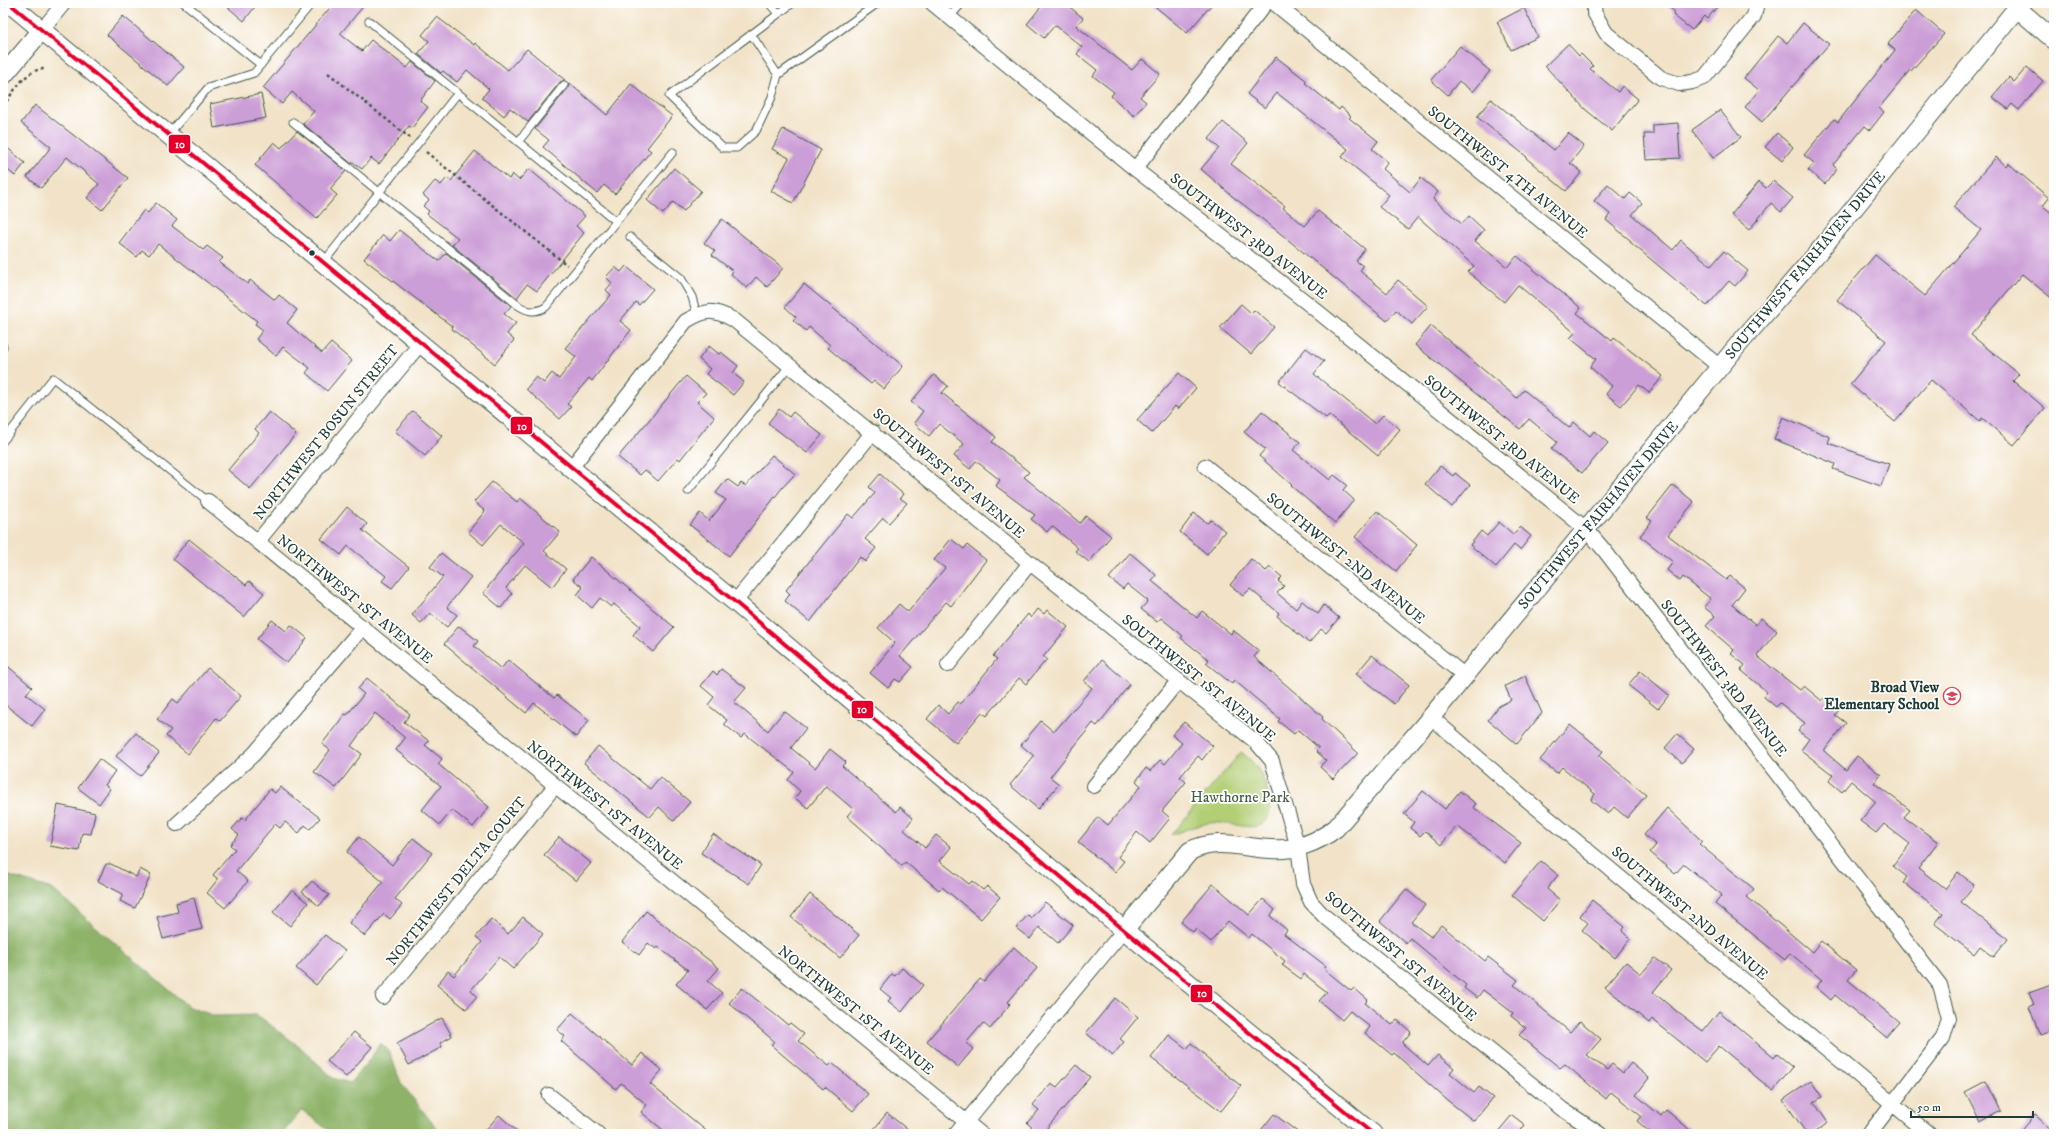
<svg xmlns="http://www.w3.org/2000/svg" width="2057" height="1137" font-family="'IM FELL DW Pica',serif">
	<rect width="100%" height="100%" fill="#fff"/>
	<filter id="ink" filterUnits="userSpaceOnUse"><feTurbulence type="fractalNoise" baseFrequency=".025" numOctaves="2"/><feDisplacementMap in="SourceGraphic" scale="8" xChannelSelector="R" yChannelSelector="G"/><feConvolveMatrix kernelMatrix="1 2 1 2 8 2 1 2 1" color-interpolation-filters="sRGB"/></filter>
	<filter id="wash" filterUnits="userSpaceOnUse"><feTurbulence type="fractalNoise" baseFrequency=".012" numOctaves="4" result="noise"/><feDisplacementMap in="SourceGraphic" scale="16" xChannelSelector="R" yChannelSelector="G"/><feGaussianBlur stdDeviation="0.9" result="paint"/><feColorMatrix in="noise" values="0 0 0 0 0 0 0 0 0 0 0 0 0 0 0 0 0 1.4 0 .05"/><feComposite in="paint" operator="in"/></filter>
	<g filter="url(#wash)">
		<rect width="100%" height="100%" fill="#f2e3c8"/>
		<path fill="#b2cf76" stroke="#688655" d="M1241 752C1257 764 1264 776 1268 795 1277 845 1238 820 1209 823 1196 825 1183 831 1171 835Z"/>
		<path fill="#8db267" stroke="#56784e" d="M3 874 52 889 189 1007 215 1016 257 1015 300 1047 333 1078 350 1083 373 1055 380 1043 389 1051 401 1083 441 1134H333L302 1110 282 1134H3Z"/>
		<g id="blocks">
			<path fill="#cc9ed7" d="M223 3H258L244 21Z
				M334 3H366L340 34 362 51 371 40 407 68 412 62 435 81 420 101 428 107 412 128 409 126 379 164 371 158 362 169 353 162 352 164 303 124 314 111 292 92 282 104 263 88Z
				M1044 3H1065L1083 18 1076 26 1132 70 1142 59 1160 74 1140 97 1146 102 1134 116 1111 96 1114 92 1093 76 1097 70 1077 54 1082 47 1055 25 1044 38 1027 24Z
				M1151 3H1213L1187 33Z
				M1664 3H1720L1707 19 1704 16 1692 30 1673 15 1675 12Z
				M1524 8 1538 37 1511 50 1497 22Z
				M1916 10 1944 34 1911 71 1910 70 1879 108 1884 112 1870 130 1865 126 1833 165 1837 169 1825 184 1808 170 1814 163 1804 155 1834 119 1838 122 1895 50 1888 44Z
				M123 16 184 67 168 86 107 35Z
				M437 17 474 45 475 43 508 70 527 49 565 80 560 82 528 122 510 108 504 116 482 98 489 89 467 70 457 82 443 71 441 73 418 54 429 41 422 35Z
				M1803 23 1829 44 1762 122 1745 107 1759 90 1744 78 1778 36 1787 43Z
				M1568 44 1579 56 1581 54 1593 66 1590 69 1618 92 1622 86 1638 99 1612 131 1586 110 1545 66Z
				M1460 46 1490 71 1473 92 1459 81 1448 95 1431 80Z
				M1276 57 1307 81 1305 83 1339 110 1341 107 1351 116 1349 118 1378 141 1372 149 1388 162 1383 169 1410 192 1421 178 1438 192 1433 199 1462 224 1469 216 1484 230 1475 241 1507 267 1517 256 1581 308 1577 313 1612 341 1614 338 1663 376 1649 393 1639 385 1621 406 1606 394 1612 386 1590 367 1596 359 1570 338 1575 333 1518 285 1504 302 1468 272 1474 266 1418 217 1408 229 1379 207 1389 195 1342 157 1348 149 1277 93 1265 108 1247 94Z
				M2027 67 2043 81 2019 110 2012 104 2008 109 1992 97 2009 77 2014 82Z
				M569 83 607 115 631 84 672 116 647 148 651 151 615 194 604 185 597 193 543 147 549 140 535 129 568 88Z
				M261 94 266 118 214 128 210 104Z
				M1491 99 1554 150 1568 133 1584 146 1570 163 1582 172 1566 191 1526 158 1527 157 1477 117Z
				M35 105 128 178 102 210 87 198 99 184 67 157 41 188 27 177 51 147 21 123Z
				M1720 110 1741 137 1713 158 1692 130Z
				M1223 122 1248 143 1231 164 1285 206 1283 208 1305 226 1318 211 1365 249 1356 261 1363 266 1360 271 1387 293 1398 280 1428 306 1412 324 1396 310 1387 321 1270 225 1232 196 1201 169 1219 148 1209 139Z
				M1678 123 1680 158 1646 160 1644 134H1653V125Z
				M783 129 821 150 793 203 771 191 789 158 772 149Z
				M297 131 346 171 330 189 337 195 317 218 255 165 274 142 281 148Z
				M1777 133 1793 147 1782 161 1765 147Z
				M3 144 25 163 15 176 3 166Z
				M475 151 509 179 512 174 519 180 529 169 585 216 576 226 584 233 537 291 527 284 517 298 452 245 458 238 427 214 429 211 423 206 429 200 423 195 435 181 441 185 447 178 451 181Z
				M1996 157 2006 166 2008 163 2049 198 2043 206 2054 215V300L2022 274 1971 335 2019 374 2013 381 2045 408 2014 445 1982 418 1980 421 1931 380 1895 422 1850 384 1886 341 1837 300 1875 255 1925 296 1981 230 1953 207Z
				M674 168 701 191 684 211 673 202 663 214 647 200Z
				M1773 181 1793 198 1781 212 1771 203 1749 230 1731 215 1759 182 1766 188Z
				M1608 184 1625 199 1630 193 1642 203 1632 215 1673 250 1681 240 1711 266 1724 251 1748 271 1735 286 1729 281 1707 306 1630 242 1631 241 1606 220 1610 214 1594 201Z
				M156 203 177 220 172 226 203 250 207 246 223 258 219 262 248 284 250 280 275 300 279 295 297 310 287 323 322 353 331 343 352 361 327 391 306 373 310 368 283 347 276 356 256 339 263 330 255 324 257 321 158 244 149 255 142 250 137 257 119 243 144 210 148 213Z
				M722 219 783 268 767 287 756 277 747 288 731 274 733 271 712 255 715 251 704 243Z
				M399 230 439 261 446 253 511 306 504 314 516 323 507 334 514 340 495 364 452 329 453 327 364 259 383 235 390 241Z
				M626 266 653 289 639 305 636 302 620 321 631 330 592 381 589 378 567 404 571 407 560 419 526 389 536 377 544 383 552 373 559 379 576 357 565 348 611 295 606 290 612 283 606 277 615 267 621 272Z
				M804 284 903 366 884 389 874 381 871 384 828 348 830 345 809 327 806 331 793 320 796 317 785 307Z
				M1241 304 1251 313 1254 310 1274 327 1251 354 1220 328Z
				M1431 326 1517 398 1524 390 1569 428 1574 422 1590 436 1594 431 1608 443 1582 473 1551 449 1557 442 1529 419 1520 429 1415 345Z
				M709 346 719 354 721 352 738 366 733 373 744 382 733 395 706 374 710 369 699 359Z
				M1306 348 1324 361 1314 374 1375 424 1383 415 1400 429 1378 456 1329 415 1326 418 1279 382Z
				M1179 373 1196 388 1178 409 1175 406 1152 433 1137 420Z
				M934 375 948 386 942 393 996 437 992 442 1029 472 1024 477 1080 523 1086 516 1111 536 1089 562 1075 551 1078 548 1052 526 1047 532 1031 519 1035 515 996 486 1000 480 976 461 970 469 954 456 964 444 939 424 929 436 914 423 923 411 911 402Z
				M686 376 706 393 697 402 714 417 680 460 678 458 658 481 645 470 640 475 618 457Z
				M779 409 789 417 793 412 822 435 807 453 768 423Z
				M413 411 442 436 425 456 395 431Z
				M1262 411 1300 442 1293 450 1330 480 1334 475 1347 485 1343 490 1354 500 1335 523 1291 486 1292 485 1259 456 1265 449 1244 432Z
				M269 412 296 434 250 489 228 470 259 433 255 429Z
				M1783 417 1830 437 1828 443 1889 464 1881 486 1833 469 1835 464 1774 439Z
				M772 455 795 474 782 488 729 556 690 525 700 513 709 521 726 500 716 493 727 479 738 487 741 483 746 486Z
				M1440 466 1453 476 1455 473 1470 485 1452 507 1425 484Z
				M880 474 903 494 900 498 907 503 889 523 883 518 865 539 876 548 865 562 860 557 810 622 785 601 790 594 786 590 848 514 853 518 875 493 869 487Z
				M492 482 517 502 520 498 560 532 544 551 566 569 552 587 525 565 506 588 512 594 501 608 483 593 524 543 501 524 483 545 468 532 485 511 474 502Z
				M1673 485 1694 502 1668 535 1726 580 1730 576 1745 588 1732 605 1756 625 1761 618 1777 631 1757 656 1800 690 1804 686 1822 701 1824 698 1839 710 1835 715 1846 723 1824 751 1846 770 1857 756 1881 775 1874 783 1910 810 1904 817 1938 842 1918 868 1945 889 1958 872 1974 885 1961 902 2008 939 1994 957 1980 946 1974 954 1935 924 1943 913 1903 882 1907 877 1893 866 1910 844 1884 824 1876 833 1860 821 1876 802 1851 781 1842 792 1829 781 1833 775 1801 750 1809 739 1798 731 1805 723 1780 703 1776 707 1764 697 1767 692 1741 670 1745 665 1731 654 1734 650 1706 626 1715 616 1704 607 1711 599 1683 577 1680 581 1667 570 1673 562 1640 536 1652 521 1647 518Z
				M347 507 367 524 362 530 409 567 392 588 382 581 386 576 348 546 341 555 321 539Z
				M1377 511 1417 545 1396 571 1355 537Z
				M1194 513 1207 523 1211 520 1225 531 1207 554 1180 532Z
				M1499 522 1513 534 1520 527 1531 536 1520 550 1514 545 1496 567 1470 545 1481 531 1487 536Z
				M189 539 246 585 249 581 264 593 244 617 173 559Z
				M951 539 964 549 967 545 986 560 951 606 946 602 900 656 913 667 900 682 895 679 888 688 870 673 895 643 878 628 899 604 908 612 945 568 934 560Z
				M441 553 471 577 447 607 457 615 447 627 430 613 421 623 412 615 443 577 430 567Z
				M1130 553 1156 575 1152 581 1197 618 1202 611 1231 634 1233 630 1259 651 1254 657 1323 717 1322 719 1358 753 1333 779 1320 767 1326 760 1316 751 1319 748 1298 730 1294 734 1278 721 1280 719 1234 680 1232 684 1206 663 1209 660 1181 638 1183 636 1161 618 1157 622 1141 609 1148 601 1127 584 1123 589 1109 578Z
				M591 557 674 627 653 652 633 635 640 626 614 604 611 607 600 598 592 608 577 595 583 587 573 579Z
				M1251 559 1266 571 1270 567 1282 577 1278 581 1284 586 1277 593 1296 609 1302 601 1318 614 1324 605 1339 618 1326 633 1321 629 1309 643 1277 616 1279 613 1250 589 1243 596 1230 585Z
				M1038 609 1044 614 1047 610 1068 627 1043 657 1047 659 1026 684 1019 678 987 716 982 712 956 743 927 719 938 705 948 714 958 702 960 704 997 659 993 656 1028 614 1031 618Z
				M272 620 286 631 291 625 307 638 287 663 257 639Z
				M459 626 478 641 474 646 501 669 508 660 554 698 557 695 589 720 576 737 534 703 526 713 444 644Z
				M1372 655 1409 685 1394 704 1356 674Z
				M1102 660 1130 684 1097 726 1093 723 1050 777 1059 784 1038 809 1010 785 1034 756 1021 745 1041 721 1054 732 1092 688 1084 681Z
				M3 662 32 687 26 694 45 709 32 726 3 703Z
				M208 668 241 696 220 721 216 718 188 754 166 736 171 730 157 719 173 699 178 703Z
				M721 669 746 688 734 702 768 731 784 711 806 728 791 748 815 768 830 749 846 762 842 766 896 812 900 807 913 818 904 830 925 848 936 835 951 847 940 861 969 884 972 881 983 890 987 886 1000 897 981 919 942 887 939 890 905 862 902 866 872 840 873 839 847 816 853 809 826 786 808 808 795 798 800 791 788 780 794 772 745 734 741 738 724 724 727 720 708 705 714 697 701 686 713 671 717 675Z
				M1640 671 1669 695 1658 709 1628 685Z
				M1525 676 1542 713 1517 744 1488 720 1499 706 1511 700 1505 686Z
				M367 678 410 714 404 722 429 741 425 745 442 759 438 764 489 807 473 827 452 810 440 825 422 810 441 786 396 750 405 738 375 713 351 746 362 754 336 788 314 772 330 750 322 744 345 714 347 715 364 694 358 689Z
				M1184 722 1213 746 1202 760 1198 756 1180 777 1186 782 1162 811 1170 818 1150 843 1137 832 1118 857 1124 861 1115 872 1078 842 1098 817 1108 825 1141 786 1136 781 1146 768 1150 771 1160 760 1165 764 1182 743 1172 735Z
				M1570 724 1603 751 1599 756 1646 795 1627 818 1614 807 1608 814 1591 800 1595 794 1562 767 1557 773 1540 760Z
				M136 733 159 753 140 776 116 756Z
				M1677 734 1694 749 1682 763 1665 748Z
				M598 746 650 789 660 777 690 802 674 821 659 807 650 817 584 763Z
				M99 759 115 771 105 785 110 789 99 804 78 788Z
				M280 787 320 818 310 829 305 825 299 833 285 822 280 828 275 824 236 871 248 881 225 908 207 893 218 879 213 875 235 849 230 845 239 835 232 829 242 818 245 820 270 789 275 793Z
				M1423 791 1445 809 1460 791 1476 804 1473 807 1521 843 1505 863 1457 826 1441 845 1425 831 1420 836 1410 828 1414 822 1404 814Z
				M58 805 95 813 91 834 82 833 79 851 50 846Z
				M1667 808 1702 841 1699 844 1754 889 1747 897 1812 952 1821 941 1856 970 1848 980 1899 1022 1886 1037 1835 995 1831 1000 1816 987 1822 980 1790 953 1785 960 1715 904 1722 895 1684 864 1675 874 1650 852 1656 845 1644 835Z
				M713 834 761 865 749 884 701 853Z
				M359 837 392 865 413 838 432 853 395 899 402 905 390 919 384 914 365 936 349 923 383 882 347 852Z
				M559 837 591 863 576 881 544 855Z
				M1541 861 1558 875 1547 889 1560 900 1543 921 1512 895Z
				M106 864H111L136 877 140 869 151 875 135 908 120 901 123 894 98 881Z
				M312 881 329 895 319 906 302 892Z
				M1213 884 1249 915 1263 899 1275 910 1270 916 1287 930 1284 934 1326 966 1324 969 1351 991 1354 988 1368 1000 1365 1003 1392 1025 1397 1020 1411 1032 1402 1043 1428 1066 1438 1055 1454 1068 1450 1073 1474 1093 1479 1087 1493 1098 1474 1121 1447 1100 1394 1053 1392 1055 1365 1033 1370 1027 1350 1011 1342 1020 1319 1001 1327 992 1304 974 1301 979 1282 965 1285 961 1252 934 1249 938 1228 921 1211 942 1196 929 1193 932 1181 922Z
				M1406 889 1425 905 1411 922 1431 937 1441 925 1485 961 1488 957 1518 980 1514 985 1570 1032 1580 1021 1601 1039 1587 1055 1607 1070 1612 1064 1623 1073 1631 1063 1649 1078 1636 1095 1661 1116 1666 1110 1695 1134H1652L1637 1121 1641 1116 1611 1092 1606 1099 1565 1064 1560 1068 1519 1035 1526 1028 1511 1016 1513 1013 1483 990 1477 998 1464 988 1466 985 1410 938 1406 943 1380 921Z
				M292 890 308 903 290 926 273 912Z
				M810 894 859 935 840 958 791 917Z
				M194 898 202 929 163 939 157 917 178 912 176 903Z
				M1592 900 1625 927 1622 931 1630 939 1615 958 1582 930 1588 923 1580 916Z
				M1045 902 1073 925 1058 943 1039 927 1030 939 1016 928 1028 915 1031 918Z
				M646 911 719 968 708 981 722 993 707 1010 676 984 688 970 658 947 656 949 648 943 639 955 622 942Z
				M523 917 543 934 513 969 499 957 471 990 477 996 466 1009 437 985 448 971 454 976 482 942 476 937 491 919 508 934Z
				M325 935 345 951 316 985 296 968Z
				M1014 947 1037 968 1008 1002 1010 1004 990 1029 983 1023 966 1043 973 1049 958 1067 927 1041 980 979 984 982Z
				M1655 958 1671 970 1653 992 1681 1015 1703 1031 1719 1011 1774 1058 1777 1054 1793 1067 1773 1091 1719 1046 1705 1062 1652 1019 1649 1023 1605 987 1626 962 1641 974Z
				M902 968 923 985 902 1012 888 1001 891 998 880 989 892 974 895 976Z
				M2054 983V1030L2040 1035 2029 1007 2034 1005 2029 992Z
				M742 988 788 1025 790 1023 804 1034 798 1041 829 1066 832 1063 868 1094 853 1111 825 1087 823 1089 771 1045 774 1041 729 1003Z
				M1115 998 1138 1017 1120 1039 1124 1042 1113 1055 1086 1033Z
				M572 1013 632 1065 642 1053 662 1070 650 1084 710 1134H668L641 1112 647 1105 621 1083 616 1089 561 1041 565 1036 557 1030Z
				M442 1018 452 1036 440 1043 442 1047 409 1065 397 1043Z
				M354 1032 372 1047 346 1077 327 1061Z
				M1169 1035 1187 1049 1191 1043 1206 1056 1205 1057 1241 1086 1221 1111 1151 1058Z
				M1076 1065 1090 1077 1042 1134H1040L1027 1123 1039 1110 1033 1105 1051 1083 1057 1087Z
				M1811 1081 1822 1097 1814 1102 1828 1123 1812 1134H1807L1783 1100Z
				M1986 1081 2001 1111 1980 1122 1965 1092Z
				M887 1113 913 1134H870Z
				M1274 1114 1300 1134H1258Z
				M499 1115 520 1134H482Z
				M1512 1115 1525 1125 1518 1134H1496Z
				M2035 1115 2054 1132V1134H2019Z"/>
		</g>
	</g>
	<g filter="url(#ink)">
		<use href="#blocks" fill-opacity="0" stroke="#3f564a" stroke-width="1"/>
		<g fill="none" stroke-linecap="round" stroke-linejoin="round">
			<defs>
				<path id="service" d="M184 3 261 65
					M769 3 778 14
					M793 3 669 96 723 148H737L756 131 772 97 778 75 878 3
					M949 18 962 3
					M369 21 616 221
					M751 34 778 75
					M293 122 519 306C529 312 535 313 546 307L673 152
					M169 134 208 88 254 73 312 3
					M518 142 564 85
					M630 237 681 278 692 297 697 315
					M323 263 458 93
					M3 346V347
					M3 441 53 378 208 501
					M688 491 790 365"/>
				<path id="minor" d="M932 3 1135 169 1306 302 1586 529 1604 550 1940 985 1949 1018 1943 1038 1869 1134
					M1274 3 1720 367
					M1595 3 1594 12 1606 33 1661 78 1679 84 1692 82 1704 78 1754 16 1757 3
					M42 30 64 3
					M1135 169 1266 3
					M1205 466 1465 676
					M571 468 686 321C707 309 713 309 734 320L1030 563 1256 742 1272 761 1298 847 1303 884 1311 902 1323 915 1562 1109 1600 1134
					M208 501 981 1134
					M258 541 420 344
					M735 602 873 432
					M948 665 1030 563
					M1431 717 1527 800 1929 1134
					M1094 786 1178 681
					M177 824 254 754 363 627
					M383 997 555 786
					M549 1095 598 1134
					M956 1134 1124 930"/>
				<path id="tertiary" d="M9 3 571 468 735 602 1124 930 1373 1134
					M2017 8 2054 40
					M3 76 42 30
					M1124 930 1190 851C1218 837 1241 848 1271 849 1295 851 1318 842 1336 828L1431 717 1738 345 1820 250 2021 3"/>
			</defs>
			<use href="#service" stroke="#3f564a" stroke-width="9"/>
			<use href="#minor" stroke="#3f564a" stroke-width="16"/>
			<use href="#tertiary" stroke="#3f564a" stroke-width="20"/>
			<path stroke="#3f564a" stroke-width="2.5" stroke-dasharray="3 3" stroke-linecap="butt" d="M328 73 410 138
				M3 106C13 93 26 68 45 69
				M426 152 567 265"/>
			<use href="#service" stroke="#fff" stroke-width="7"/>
			<use href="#minor" stroke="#fff" stroke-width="14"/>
			<use href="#tertiary" stroke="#fff" stroke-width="18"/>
			<defs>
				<path id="bus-1" d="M9 3 735 602 1124 930 1373 1134"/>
			</defs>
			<use href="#bus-1" stroke="#fff" stroke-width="7"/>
			<use href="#bus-1" stroke="#e4002b" stroke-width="4"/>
		</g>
	</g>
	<defs>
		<symbol id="school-ring" viewBox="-11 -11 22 22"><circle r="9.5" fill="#fff" stroke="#d1495b" stroke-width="1.5"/><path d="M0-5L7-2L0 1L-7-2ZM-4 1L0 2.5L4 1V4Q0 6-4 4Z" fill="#d1495b"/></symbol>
	</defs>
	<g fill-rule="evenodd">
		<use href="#school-ring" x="1942" y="686" width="20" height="20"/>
	</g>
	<circle fill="#1f3d34" stroke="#fff" stroke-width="1.5" cx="312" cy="253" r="3.5"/>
	<g text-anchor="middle" stroke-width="3.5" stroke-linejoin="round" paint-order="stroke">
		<g font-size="15" fill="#1f3d34" stroke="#fff">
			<text transform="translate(1508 172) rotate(39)" y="5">SOUTHWEST 4TH AVENUE</text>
			<text transform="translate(1249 236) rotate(38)" y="5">SOUTHWEST 3RD AVENUE</text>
			<text transform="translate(1805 265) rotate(-50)" y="5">SOUTHWEST FAIRHAVEN DRIVE</text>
			<text transform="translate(326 432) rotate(-51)" y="5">NORTHWEST BOSUN STREET</text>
			<text transform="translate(1502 439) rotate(39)" y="5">SOUTHWEST 3RD AVENUE</text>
			<text transform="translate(949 473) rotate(40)" y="5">SOUTHWEST 1ST AVENUE</text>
			<text transform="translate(1598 515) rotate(-50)" y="5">SOUTHWEST FAIRHAVEN DRIVE</text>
			<text transform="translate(1346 558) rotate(39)" y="5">SOUTHWEST 2ND AVENUE</text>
			<text transform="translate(355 599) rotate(39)" y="5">NORTHWEST 1ST AVENUE</text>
			<text transform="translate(1199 678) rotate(39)" y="5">SOUTHWEST 1ST AVENUE</text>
			<text transform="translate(1724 678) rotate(52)" y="5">SOUTHWEST 3RD AVENUE</text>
			<text transform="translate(605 805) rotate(39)" y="5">NORTHWEST 1ST AVENUE</text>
			<text transform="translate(456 881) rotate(-51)" y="5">NORTHWEST DELTA COURT</text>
			<text transform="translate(1690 913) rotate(40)" y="5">SOUTHWEST 2ND AVENUE</text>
			<text transform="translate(1401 956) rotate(40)" y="5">SOUTHWEST 1ST AVENUE</text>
			<text transform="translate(856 1010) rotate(39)" y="5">NORTHWEST 1ST AVENUE</text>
		</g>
		<g font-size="15" font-weight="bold" fill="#1f3d34" stroke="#fff" text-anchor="end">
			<text x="1939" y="692">Broad View<tspan x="1939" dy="17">Elementary School</tspan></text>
		</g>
		<g font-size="15" fill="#446244" stroke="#fff">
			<text x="1240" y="802">Hawthorne Park</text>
		</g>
	</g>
	<g stroke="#fff" stroke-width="1.5">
		<rect x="168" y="134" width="23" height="20" rx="4" fill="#e4002b"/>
		<rect x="510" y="416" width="23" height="19" rx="4" fill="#e4002b"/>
		<rect x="851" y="700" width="23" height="19" rx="4" fill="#e4002b"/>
		<rect x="1190" y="984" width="23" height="19" rx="4" fill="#e4002b"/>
	</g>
	<g font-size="11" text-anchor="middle" font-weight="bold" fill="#fff">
		<text x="180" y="148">10</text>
		<text x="522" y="430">10</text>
		<text x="862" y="713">10</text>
		<text x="1202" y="997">10</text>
	</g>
	<rect width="2057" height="1137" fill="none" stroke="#fff" stroke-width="16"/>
	<path d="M1911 1111v6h122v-6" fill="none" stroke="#1f3d34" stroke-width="2"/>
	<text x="1917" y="1111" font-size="12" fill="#1f3d34" stroke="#ffffff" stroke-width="3" paint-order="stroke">50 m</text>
</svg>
